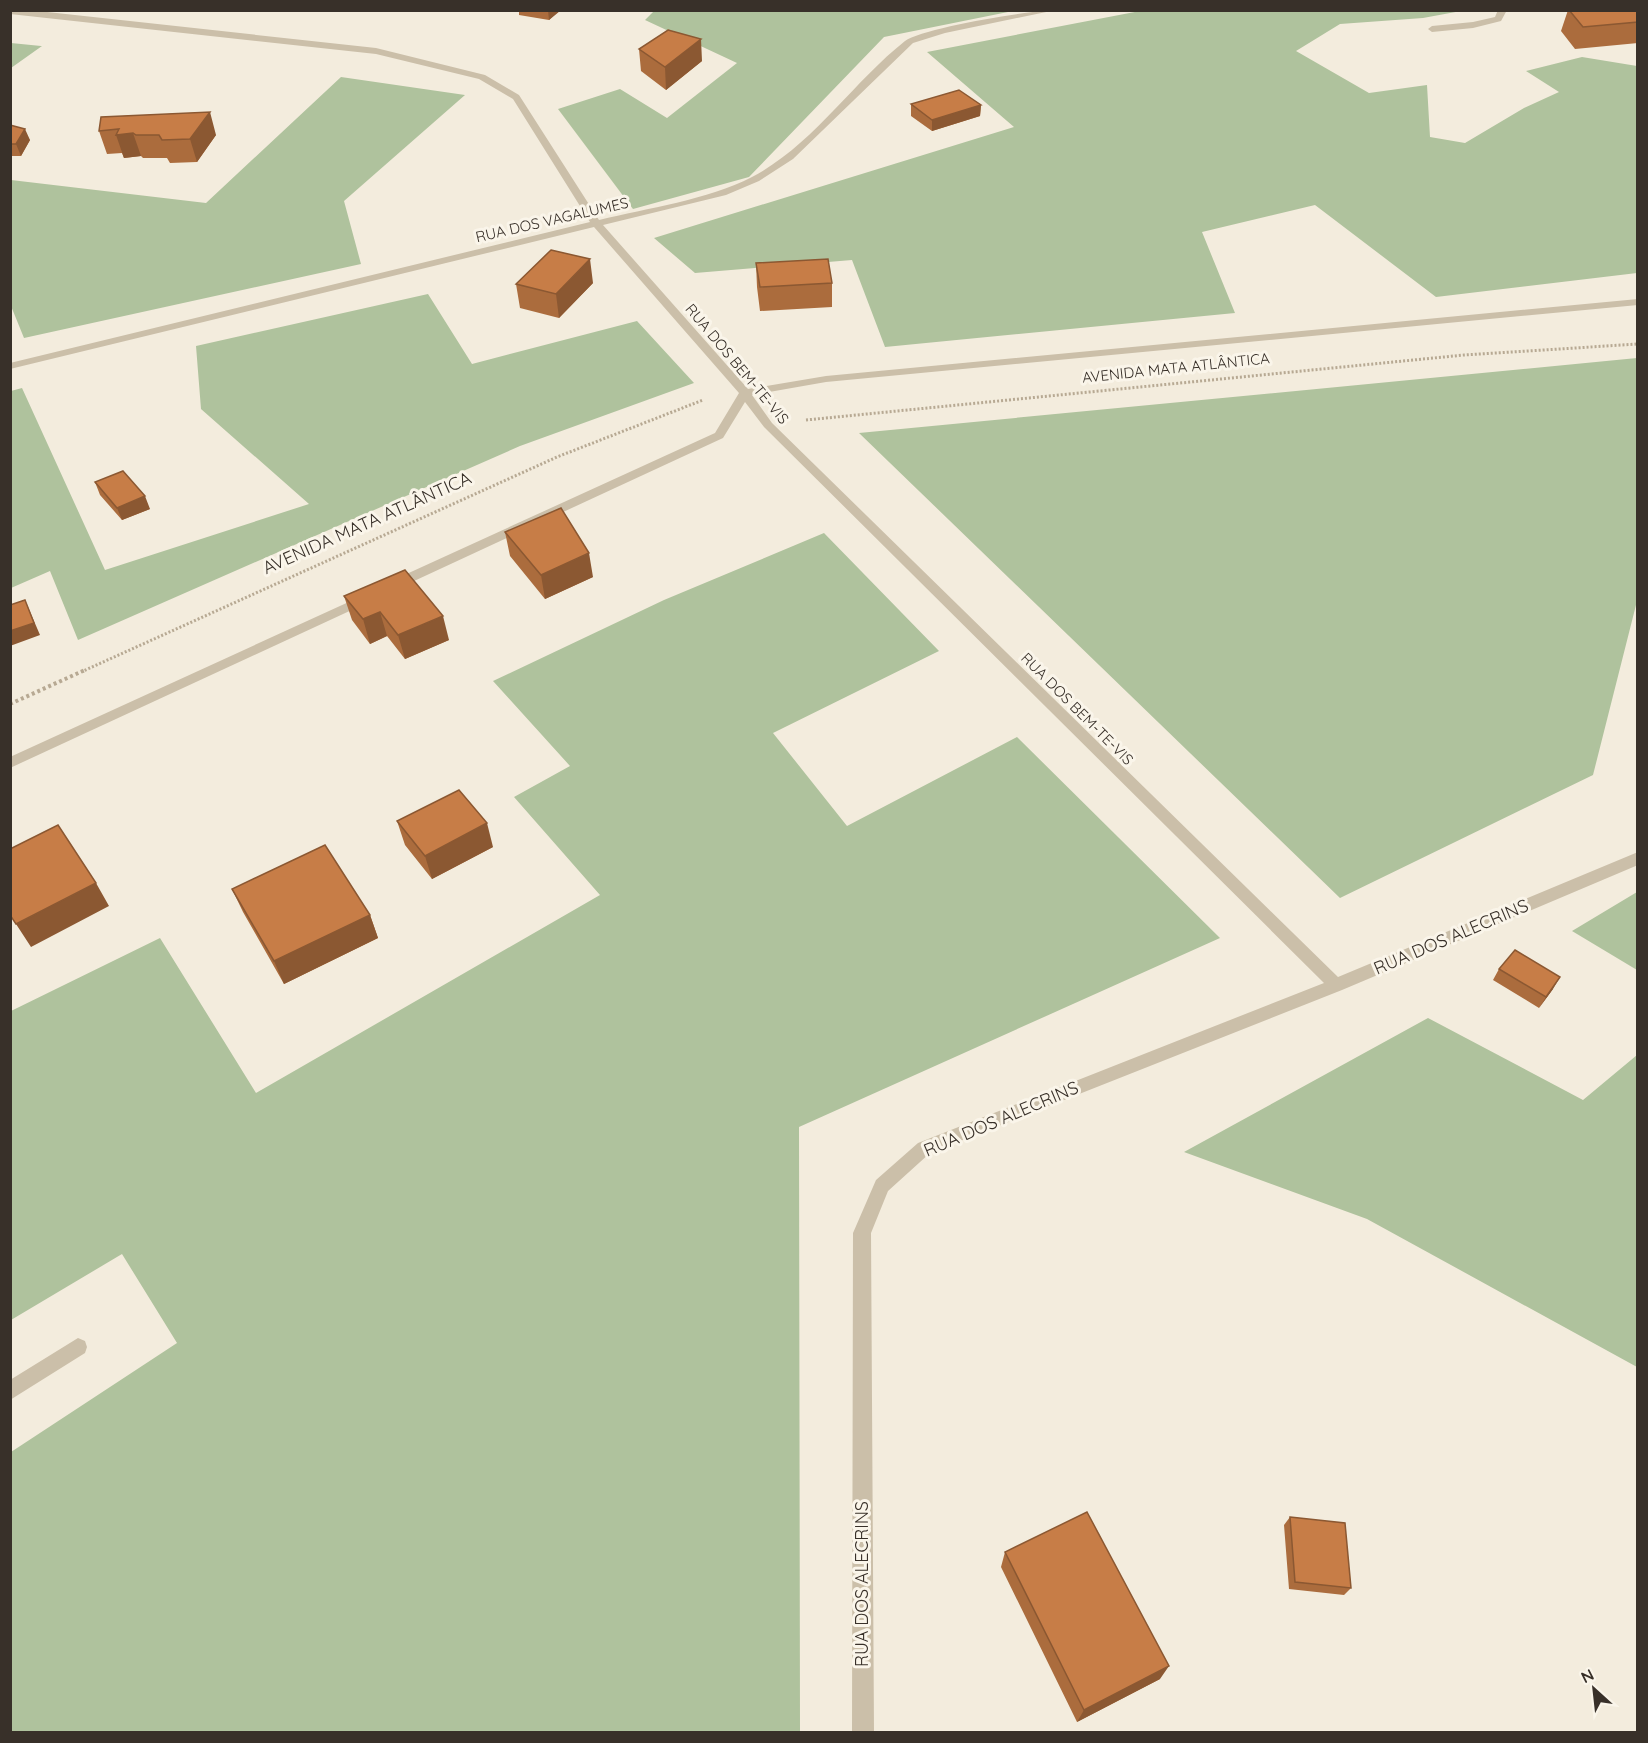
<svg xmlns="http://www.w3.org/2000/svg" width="1648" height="1743" font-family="Quicksand,sans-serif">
	<rect width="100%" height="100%" fill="#f3ecdd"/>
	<path fill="#afc29d" d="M654 11H1013L884 37 749 177 633 209 558 109 620 89 667 118 737 63 645 20Z
		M1140 11H1461L1423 18 1340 24 1296 51 1369 93 1427 85 1430 137 1465 143 1524 108 1559 92 1526 71 1582 57 1637 66V273L1436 297 1315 205 1202 232 1235 313 885 347 852 260 695 273 654 238 1014 127 927 52Z
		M11 43 41 46H42L11 68Z
		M341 77 465 95 344 201 361 264 24 338 11 306V180L206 203Z
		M428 294 472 364 637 321 694 383 520 446 78 640 50 571 11 588V391L22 388 105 570 309 504 201 409 196 346Z
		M1637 358V601L1593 775 1340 898 859 433Z
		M824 533 939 651 773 733 847 826 1017 737 1220 938 799 1127 800 1732H11V1452L177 1343 122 1254 11 1320V1011L160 938 256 1093 600 895 514 797 570 766 493 681 664 600Z
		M1637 892V970L1572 931Z
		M1428 1018 1583 1100 1637 1055V1367L1367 1219 1184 1152Z"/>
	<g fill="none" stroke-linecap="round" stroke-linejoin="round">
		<path stroke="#b7a993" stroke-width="3" stroke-dasharray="2 2" stroke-linecap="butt" d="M806 420 1464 355 1638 344
			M81 672 557 457 703 400"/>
		<path stroke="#b7a993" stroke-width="4" stroke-dasharray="3 3" stroke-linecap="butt" d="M10 704 85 670"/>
		<path fill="#cbbfa9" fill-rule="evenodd" d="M1498 10H1507L1501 21 1473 28 1432 32 1428 29 1432 26 1473 22 1495 17Z"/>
		<path fill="#cbbfa9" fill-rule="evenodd" d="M10 10H29L376 48 485 75 519 95 599 220C648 208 707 200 752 177 813 145 852 83 905 41 922 28 1031 10 1056 10L945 33 913 43 793 159 759 181 726 195 603 225 748 389 826 376 1638 299V305L826 382 752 395 772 423 1338 977 1638 852V865L1342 990 930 1153 888 1191 871 1233 874 1732H852L853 1233 876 1180 918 1143 1324 983 764 427 745 402 723 438 399 588H389L388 585 389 582 715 433 739 393 594 227 10 369V363L590 222 513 99 479 79 376 54 10 14Z
			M364 595 369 596 370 599 369 602 10 768V757Z
			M78 1338 85 1341 87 1347 85 1353 10 1400V1380Z"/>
	</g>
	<path fill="#ab6c3d" d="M519 10H560L549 20 519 15Z
		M1568 10H1638V43L1575 49 1561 31Z
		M639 49 702 61 666 90 641 71Z
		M911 104 981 105 980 116 932 131 911 116Z
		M101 117 216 135 197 162 170 163 167 158H143L141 156 124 158 122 153 107 154 99 131Z
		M10 125 30 140 21 156H10Z
		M756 263 832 283V307L760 311 757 287Z
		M593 283 559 318 520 308 516 284Z
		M95 482 150 509 122 520 100 495Z
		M505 532 593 577 545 599 510 556Z
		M344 596 449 640 405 659 387 636 370 644 352 620Z
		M397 821 493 847 432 879 405 845Z
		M232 889 370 915 378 938 284 984 243 912Z
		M1499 969 1553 989 1539 1008 1493 980Z
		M1290 1517 1351 1588 1344 1595 1289 1589 1284 1525Z
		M1005 1552 1160 1679 1077 1722 1001 1567Z"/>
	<path fill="#8b5832" d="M548 10H560V11L549 20Z
		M701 39 702 61 666 90 665 67Z
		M981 105 980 116 932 131V120Z
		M210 112 216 135 197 162 190 139Z
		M25 129 30 140 21 156 16 144Z
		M133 133 141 156 124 158 116 135Z
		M590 259 593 283 559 318 556 294Z
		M145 496 150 509 122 520 117 508Z
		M589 553 593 577 545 599 541 575Z
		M25 600 40 635 10 646V631Z
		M380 612 387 636 370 644 363 619Z
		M443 616 449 640 405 659 398 635Z
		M487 823 493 847 432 879 425 856Z
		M96 883 109 906 31 947 16 924Z
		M370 915 378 938 284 984 274 961Z
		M1560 977 1553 989 1539 1008 1546 997Z
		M1169 1666 1160 1679 1077 1722 1084 1710Z"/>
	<path fill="#c77d47" stroke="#8b5832" stroke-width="1.5" d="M1569 10H1638V22L1583 27Z
		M668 30 701 39 665 67 639 49Z
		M959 90 981 105 932 120 911 104Z
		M210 112 190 139 162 140 159 135H136L133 133 116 135 119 129 99 131 101 117Z
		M10 125 25 129 16 144H10Z
		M551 250 590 259 556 294 516 284Z
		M828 259 832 283 760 287 756 263Z
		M123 471 145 496 117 508 95 482Z
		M561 508 589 553 541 575 505 532Z
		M405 570 443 616 398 635 380 612 363 619 344 596Z
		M25 600 34 623 10 631V605Z
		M459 790 487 823 425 856 397 821Z
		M58 825 96 883 16 924 10 915V849Z
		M325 845 370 915 274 961 232 889Z
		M1515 950 1560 977 1546 997 1499 969Z
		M1087 1512 1169 1666 1084 1710 1005 1552Z
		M1290 1517 1345 1523 1351 1588 1295 1582Z"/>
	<g text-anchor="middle" stroke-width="6" stroke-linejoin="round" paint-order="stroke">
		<g font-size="15" fill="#383029" stroke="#faf5ea">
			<text transform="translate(552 220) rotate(-13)" y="5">RUA DOS VAGALUMES</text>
			<text transform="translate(737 364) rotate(50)" y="5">RUA DOS BEM-TE-VIS</text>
			<text transform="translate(1176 368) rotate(-6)" y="5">AVENIDA MATA ATLÂNTICA</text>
			<text transform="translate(1077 709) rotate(45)" y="5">RUA DOS BEM-TE-VIS</text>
		</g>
		<g font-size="18" fill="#383029" stroke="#faf5ea">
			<text transform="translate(367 523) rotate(-24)" y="6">AVENIDA MATA ATLÂNTICA</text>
			<text transform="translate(1451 937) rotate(-23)" y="6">RUA DOS ALECRINS</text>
			<text transform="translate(1001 1119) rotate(-23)" y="6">RUA DOS ALECRINS</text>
			<text transform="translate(862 1584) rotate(-90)" y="6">RUA DOS ALECRINS</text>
		</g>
	</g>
	<rect width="1648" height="1743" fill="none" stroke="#383029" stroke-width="24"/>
	<g transform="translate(1594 1689) rotate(333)" stroke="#faf5ea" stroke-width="4.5" paint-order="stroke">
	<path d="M0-4.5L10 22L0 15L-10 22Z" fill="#383029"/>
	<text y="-9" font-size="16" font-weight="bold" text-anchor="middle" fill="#383029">N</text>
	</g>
</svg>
